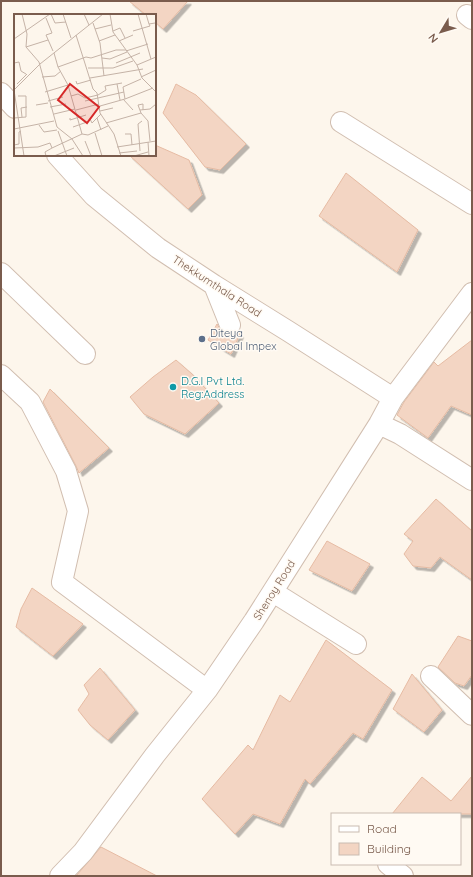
<svg xmlns="http://www.w3.org/2000/svg" width="473" height="877" font-family="Quicksand,sans-serif">
	<defs>
		<filter id="shadow"><feDropShadow dx="3.5" dy="3.5" stdDeviation="0" flood-color="#0004"/></filter>
	</defs>
	<rect width="100%" height="100%" fill="#fdf6ec"/>
	<path fill="#f3d5c3" stroke="#e6bba3" filter="url(#shadow)" d="M129 1H188L163 29 155 22V15H146Z
		M176 84 196 95 246 144 220 170 205 167 163 113Z
		M155 145 189 160 202 195 188 209 129 155H155Z
		M346 173 418 230 397 272 319 216Z
		M217 324 223 334 229 336H234L238 333 240 334 231 354 208 340Z
		M472 340V415L451 406 428 438 397 415 404 402 434 362 438 366Z
		M176 360 192 374 219 403 185 434 144 414 130 397 153 377Z
		M50 389 109 448 79 473 76 466 43 402Z
		M436 499 472 531V580L440 557 431 568 413 566 404 554 413 541 404 534Z
		M327 541 370 564 352 591 309 570Z
		M32 588 83 624 53 656 16 627 21 609Z
		M458 636 472 641V675L464 686 455 683 438 667Z
		M326 640 392 690 363 739 353 733 310 784 305 779 280 824 253 814 235 834 202 799 248 745 253 750 280 695 290 702Z
		M100 668 135 710 108 740 90 725 78 710 89 694 84 685Z
		M412 674 442 710 424 732 393 709Z
		M472 776V814H392L422 777 451 801Z
		M101 847 157 876H76Z"/>
	<g fill="none" stroke-linecap="round" stroke-linejoin="round">
		<defs>
			<path id="street" d="M467 15 472 19
				M1 93 15 108
				M341 122 472 204
				M57 155 94 196 158 248 214 285 288 331 393 398
				M1 273 85 354
				M214 285 230 325
				M1 375 30 402 66 471 78 511 62 582 207 690
				M379 424 400 434 472 480
				M273 592 356 644
				M431 676 472 715
				M388 864 403 876
				M60 876 83 852 155 755 207 690 254 621 379 424 393 398 472 293"/>
		</defs>
		<use href="#street" stroke="#d1beb0" stroke-width="22"/>
		<use href="#street" stroke="#fff" stroke-width="20"/>
	</g>
	<circle fill="#5c6f8a" stroke="#fffaf3" stroke-width="1.5" cx="202" cy="339" r="4"/>
	<circle fill="#0f9aa8" stroke="#fffaf3" stroke-width="1.5" cx="173" cy="387" r="4"/>
	<g text-anchor="middle" stroke-width="3" stroke-linejoin="round" paint-order="stroke">
		<g font-size="11" fill="#7a5c4d" stroke="#fffaf3">
			<text transform="translate(217 286) rotate(33)" y="4">Thekkumthala Road</text>
			<text transform="translate(274 590) rotate(-58)" y="4">Shenoy Road</text>
		</g>
		<g font-size="11" fill="#4e5e75" stroke="#fffaf3" text-anchor="start">
			<text x="210" y="337">Diteya<tspan x="210" dy="13">Global Impex</tspan></text>
		</g>
		<g font-size="11" fill="#0d838f" stroke="#fffaf3" text-anchor="start">
			<text x="181" y="385">D.G.I Pvt Ltd.<tspan x="181" dy="13">Reg:Address</tspan></text>
		</g>
	</g>
	<g transform="translate(14 14)">
		<rect width="142" height="142" fill="#fdf6ec"/>
		<path fill="none" stroke="#c5b3a7" stroke-width="1" d="M8 0 13 20 12 33 25 48 43 113 58 125 69 142M37 0 41 9 52 8M49 0 57 24M70 0 75 11M96 0 99 18 123 51 128 64 142 78M124 0 137 45M132 0 135 10 141 9M32 4 38 19 32 21 39 37M142 6V22M79 9 86 29 90 62M81 15 97 11M99 17 106 14 111 24M119 17 136 12 135 10M62 21 79 75 83 79 86 99 100 120 107 142M0 25 36 0M85 27 101 21M105 27 119 21M12 33 34 26M112 37 134 30M40 39 44 53 54 71 68 120M88 44 96 45 113 38M0 49 5 48 7 57 12 60M102 49 126 39M123 51 142 43M44 53 72 43 77 44 102 36H112M74 54H99L119 47M28 63 41 62 47 57M127 63 142 56M76 64 129 55M62 67 63 70 77 66M3 70 13 60M103 70 106 86M0 76 10 142M0 76 26 50 89 0M31 78 54 71M84 81 92 76 91 72 108 69M57 82 64 80 71 84 84 81M109 85 119 96M111 85 139 74M34 87 49 83M71 87 110 78M22 91 34 89M86 92 111 85 109 73 127 65M36 93 52 90M62 96 85 90M126 96 136 95 142 90M86 97 99 94M127 99 124 91 129 90V96M40 100 61 95M8 103 7 94 13 93M0 104 12 103V82H4M56 104V106L72 101M83 104 87 116M76 105 78 109 87 100M92 109 127 99 134 107 136 127M25 111 30 118 43 116M59 113 73 108M0 115 40 107M44 117 53 142M81 119 88 142M111 120H117L118 131M71 127 77 142M134 128 135 142M0 131 5 130V118L7 117M103 133 142 127M0 134 24 133 36 129 38 134 68 120 74 121 94 112M126 137 124 110 128 107M105 139 123 137M32 142 31 138 38 134M40 142 60 134M120 142 134 138"/>
		<path fill="#d62828" fill-opacity="0.15" stroke="#d62828" stroke-width="2" d="M56 70 85 93 73 109 44 86Z"/>
		<rect width="142" height="142" fill="none" stroke="#7a5c4d" stroke-width="2"/>
	</g>
	<rect width="473" height="877" fill="none" stroke="#7a5c4d" stroke-width="4"/>
	<rect x="331" y="813" width="130" height="52" fill="#fffaf3" stroke="#cabbb1"/>
	<rect x="339" y="826" width="20" height="6" fill="#ffffff" stroke="#cabbb1"/>
	<text x="367" y="833" font-size="12" fill="#7a5c4d">Road</text>
	<rect x="339" y="843" width="20" height="12" fill="#f3d5c3" stroke="#cabbb1"/>
	<text x="367" y="853" font-size="12" fill="#7a5c4d">Building</text>
	<g transform="translate(441 32) rotate(232)" stroke="#fffaf3" stroke-width="3" paint-order="stroke">
	<path d="M0-3L7 15L0 10L-7 15Z" fill="#7a5c4d"/>
	<text y="-6" font-size="11" font-weight="bold" text-anchor="middle" fill="#7a5c4d">N</text>
	</g>
</svg>
